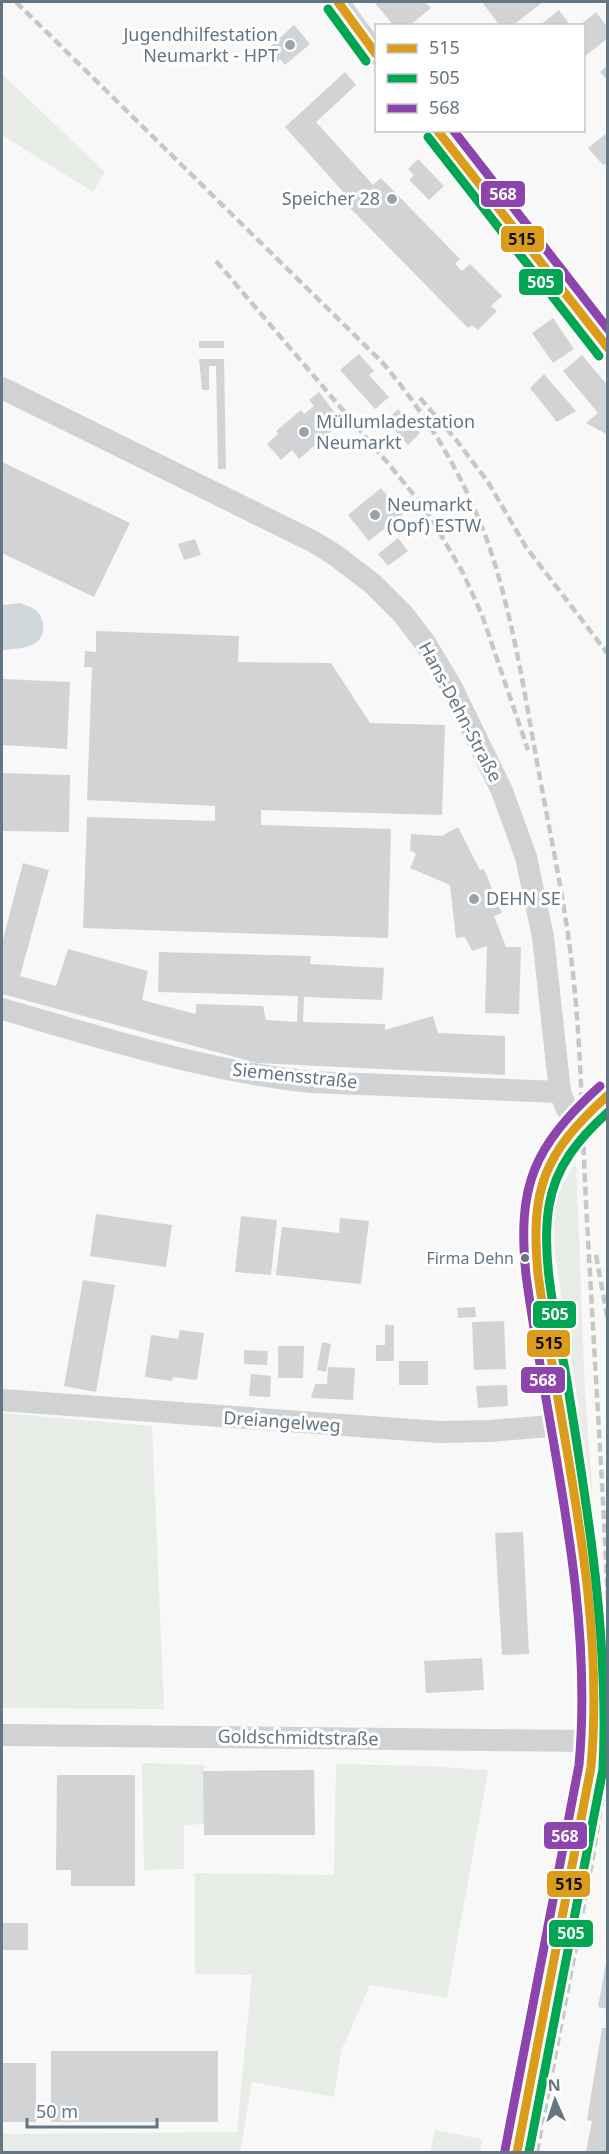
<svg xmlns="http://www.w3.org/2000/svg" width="609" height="2154" font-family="'Noto Sans',sans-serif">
	<rect width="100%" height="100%" fill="#f8f8f8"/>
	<path fill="#e8ece6" d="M2 74 105 172 93 192 2 135Z
		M576 1162 585 1391 600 1601 573 1421 577 1397 553 1242 554 1211 558 1194 564 1181Z
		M2 1413 152 1426 164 1709 2 1708Z
		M142 1763 204 1765V1824L184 1825V1869L144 1870Z
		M336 1764 425 1766 488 1770 447 1998 370 1985 341 2051 334 2097 252 2082 240 2152H2V2134L237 2132 252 1975 195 1974V1873L334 1875Z
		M435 2130 482 2139 480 2152H430Z"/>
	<path fill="#d1d8db" d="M20 603C25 605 30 606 34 609 44 615 47 632 38 641 29 649 13 649 2 650V605Z"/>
	<path fill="#d2d3d4" d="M374 2H428L426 3 431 8 409 26H394Z
		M482 2H543L512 26H500Z
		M559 10 571 26H539Z
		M596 12 608 28V38L584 57V26H579Z
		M294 25 310 44 285 65 280 59 274 65 263 53Z
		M608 65V81L600 72Z
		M345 72 356 85 316 122 373 185 381 178 460 259 455 264 462 271 470 264 502 296 491 306 497 311 478 330 472 325 468 328 350 208 354 204 285 127Z
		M608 132V162L603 165 588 148Z
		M418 159 444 186 429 200 409 180 414 175 408 169Z
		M553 318 574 349 553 363 532 333Z
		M199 341H224V348H199Z
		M359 354 374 371 369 375 389 397 375 409 340 370Z
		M582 355 608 386V435L586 423 598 413 563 371Z
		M199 359H224L226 469H218L216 366H209V390H202Z
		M544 374 576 411 557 422 530 388Z
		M319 392 338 417 329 424 334 429 299 459 292 450 281 460 267 444 278 434 276 431 301 410 304 414 314 406 309 400Z
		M398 409 420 433 408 445 386 421Z
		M2 462 130 523 94 597 2 553Z
		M381 488 403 514 369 541 348 515Z
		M398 538 408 551 388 566 378 554Z
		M195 539 201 555 184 560 178 544Z
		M96 631 239 636 238 662 331 663 370 723 445 725 442 815 261 810V825L391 829 388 938 83 928 87 817 215 821V806L87 800 92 667H84L85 651 96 652Z
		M2 679 70 682 67 749 2 745Z
		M2 773 70 775 69 832 2 831Z
		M458 827 480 870 484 869 502 913 494 916 506 947H521L519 1014 485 1013 487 946 472 951 465 937 456 938 450 885 410 868 416 854 410 850 411 834 442 836Z
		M23 863 49 870 20 976 56 986 68 949 148 971 142 1000 196 1014V1004L263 1006 266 1020 297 1022 298 996 158 992 159 952 311 956 310 964 384 968 382 1000 304 997 303 1022 385 1024V1030L433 1016 438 1033 505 1036V1075L257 1063 2 994V943Z
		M96 1214 172 1225 166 1267 90 1256Z
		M241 1216 277 1220 271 1275 235 1272Z
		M340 1218 369 1221 361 1284 276 1275 282 1227 339 1233Z
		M83 1280 115 1285 96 1392 64 1386Z
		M475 1307 476 1317 458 1318 457 1308Z
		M504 1321 506 1369 474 1370 472 1322Z
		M385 1325H394V1361H376V1345H385Z
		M180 1330 204 1333 197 1380 173 1377 172 1381 145 1377 151 1335 178 1339Z
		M322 1342 331 1344 326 1372 317 1370Z
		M278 1346H304L303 1378H278Z
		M244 1350 268 1351 267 1365 244 1364Z
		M399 1361H428V1385H399Z
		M328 1367 355 1368 353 1400 311 1398 315 1384H327Z
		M251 1374 271 1376 270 1397 249 1396Z
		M507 1385 508 1406 478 1408 476 1386Z
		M523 1532 529 1654 502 1655 495 1533Z
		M482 1658 484 1690 426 1693 424 1661Z
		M314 1770 315 1835H204L203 1771Z
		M57 1775H135V1886H71V1870H56Z
		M2 1923H28V1950H2Z
		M606 1963 608 1964V2009L598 2007Z
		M602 2028H608V2152H586L592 2121 587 2120Z
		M51 2051H218V2122H51Z
		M2 2063H36V2122H2Z"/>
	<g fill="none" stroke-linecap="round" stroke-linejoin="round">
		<path stroke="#d0d2d3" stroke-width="22" d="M338 2 376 54
			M437 130 608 349
			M2 388 314 542 335 555 373 584 403 614 425 643 452 688 502 791 526 857 543 937 560 1092 566 1107 576 1125
			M2 1009C103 1038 205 1071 311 1082L560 1092
			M2 1400 439 1432 490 1431 562 1425
			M2 1735 594 1741
			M517 2152 591 1767 595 1723 594 1655 592 1620C581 1535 566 1450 552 1364 544 1313 525 1234 541 1185 554 1144 577 1123 608 1095"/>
		<path stroke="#c6c8c8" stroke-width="4.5" stroke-dasharray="9 4.5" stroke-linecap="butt" d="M16 2 381 361C431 419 471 488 494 561 514 626 525 695 537 762 549 829 564 897 572 965 582 1050 582 1136 587 1221 594 1348 602 1474 608 1600
			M216 261 387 462 423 506 437 528 463 573 482 615 528 750
			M420 398 457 441 488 482 526 547 608 654
			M596 1255 608 1321
			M537 2152 592 1862 608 1765"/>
		<defs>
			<path id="bus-1" d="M338 2 376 54
				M437 130 608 348
				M517 2152 591 1767C606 1601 560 1438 538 1274 530 1188 544 1153 608 1095"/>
			<path id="bus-2" d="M328 9 366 61
				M428 137 599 356
				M529 2152 603 1769C609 1639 588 1510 567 1382 558 1327 540 1261 549 1206 555 1167 579 1138 608 1112"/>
			<path id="bus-3" d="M453 130 608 329
				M505 2150 579 1765C594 1600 548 1438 526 1275 517 1186 533 1147 600 1086"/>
		</defs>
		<use href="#bus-1" stroke="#fff" stroke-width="14"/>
		<use href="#bus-2" stroke="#fff" stroke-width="14"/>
		<use href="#bus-3" stroke="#fff" stroke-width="14"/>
		<use href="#bus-1" stroke="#da9c1a" stroke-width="9"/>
		<use href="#bus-2" stroke="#00a651" stroke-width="9"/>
		<use href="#bus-3" stroke="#8e44ad" stroke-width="9"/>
	</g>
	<g fill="#98a3ac" stroke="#fff" stroke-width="2">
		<circle cx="290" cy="45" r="6"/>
		<circle cx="392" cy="199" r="6"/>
		<circle cx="304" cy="432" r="6"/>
		<circle cx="375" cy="515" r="6"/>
		<circle cx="474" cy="899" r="6"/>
	</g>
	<circle fill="#647583" stroke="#fff" stroke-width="2" cx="525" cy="1258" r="5"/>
	<g text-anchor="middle" stroke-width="6" stroke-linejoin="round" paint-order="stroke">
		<g font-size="16" fill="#647583" stroke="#fff" text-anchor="end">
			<text x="514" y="1264">Firma Dehn</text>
		</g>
		<g font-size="18" fill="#647583" stroke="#fff" text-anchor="start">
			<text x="278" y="41" text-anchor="end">Jugendhilfestation<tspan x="278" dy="21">Neumarkt - HPT</tspan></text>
			<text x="380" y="205" text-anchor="end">Speicher 28</text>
			<text x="316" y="428">Müllumladestation<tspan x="316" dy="21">Neumarkt</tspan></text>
			<text x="387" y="511">Neumarkt<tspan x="387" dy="21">(Opf) ESTW</tspan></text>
			<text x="486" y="905">DEHN SE</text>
		</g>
		<g font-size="18" fill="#647583" stroke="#fff">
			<text transform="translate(460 712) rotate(62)" y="6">Hans-Dehn-Straße</text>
			<text transform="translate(295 1076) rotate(6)" y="6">Siemensstraße</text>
			<text transform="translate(282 1422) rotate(4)" y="6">Dreiangelweg</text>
			<text transform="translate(298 1738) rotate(1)" y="6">Goldschmidtstraße</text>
		</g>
	</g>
	<g stroke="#fff" stroke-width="2">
		<rect x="480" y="180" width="46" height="28" rx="6" fill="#8e44ad"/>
		<rect x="500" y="225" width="45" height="28" rx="6" fill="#da9c1a"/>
		<rect x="518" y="268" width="46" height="28" rx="6" fill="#00a651"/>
		<rect x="532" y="1300" width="45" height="29" rx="6" fill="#00a651"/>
		<rect x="526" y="1329" width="45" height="29" rx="6" fill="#da9c1a"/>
		<rect x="520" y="1366" width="46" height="28" rx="6" fill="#8e44ad"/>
		<rect x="543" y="1821" width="45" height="29" rx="6" fill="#8e44ad"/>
		<rect x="546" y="1870" width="45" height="28" rx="6" fill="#da9c1a"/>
		<rect x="548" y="1919" width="46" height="29" rx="6" fill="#00a651"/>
	</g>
	<g font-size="16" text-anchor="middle" font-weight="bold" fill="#fff">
		<text x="503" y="200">568</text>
		<text x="541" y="288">505</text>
		<text x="555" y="1320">505</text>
		<text x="543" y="1386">568</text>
		<text x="565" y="1842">568</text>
		<text x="571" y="1939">505</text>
	</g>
	<g font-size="16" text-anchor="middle" font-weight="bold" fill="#111">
		<text x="522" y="245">515</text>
		<text x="549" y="1349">515</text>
		<text x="569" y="1890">515</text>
	</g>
	<rect width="609" height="2154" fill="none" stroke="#647583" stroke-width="6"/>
	<rect x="375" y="24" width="210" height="108" fill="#ffffff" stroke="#c1c8cd" stroke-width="1.5"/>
	<rect x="387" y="44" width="30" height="9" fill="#da9c1a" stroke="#c1c8cd" stroke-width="1.5"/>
	<text x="429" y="54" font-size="18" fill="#647583">515</text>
	<rect x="387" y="74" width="30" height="9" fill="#00a651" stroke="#c1c8cd" stroke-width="1.5"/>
	<text x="429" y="84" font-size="18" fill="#647583">505</text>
	<rect x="387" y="104" width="30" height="9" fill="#8e44ad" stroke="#c1c8cd" stroke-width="1.5"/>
	<text x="429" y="114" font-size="18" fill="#647583">568</text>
	<g transform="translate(555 2100) rotate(357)" stroke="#ffffff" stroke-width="4.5" paint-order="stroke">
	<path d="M0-4.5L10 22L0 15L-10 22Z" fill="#647583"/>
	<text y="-9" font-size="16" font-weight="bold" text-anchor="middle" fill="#647583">N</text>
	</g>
	<path d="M27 2118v9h130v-9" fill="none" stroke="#647583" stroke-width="3"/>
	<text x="36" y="2118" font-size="18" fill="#647583" stroke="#ffffff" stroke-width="4.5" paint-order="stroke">50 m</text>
</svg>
